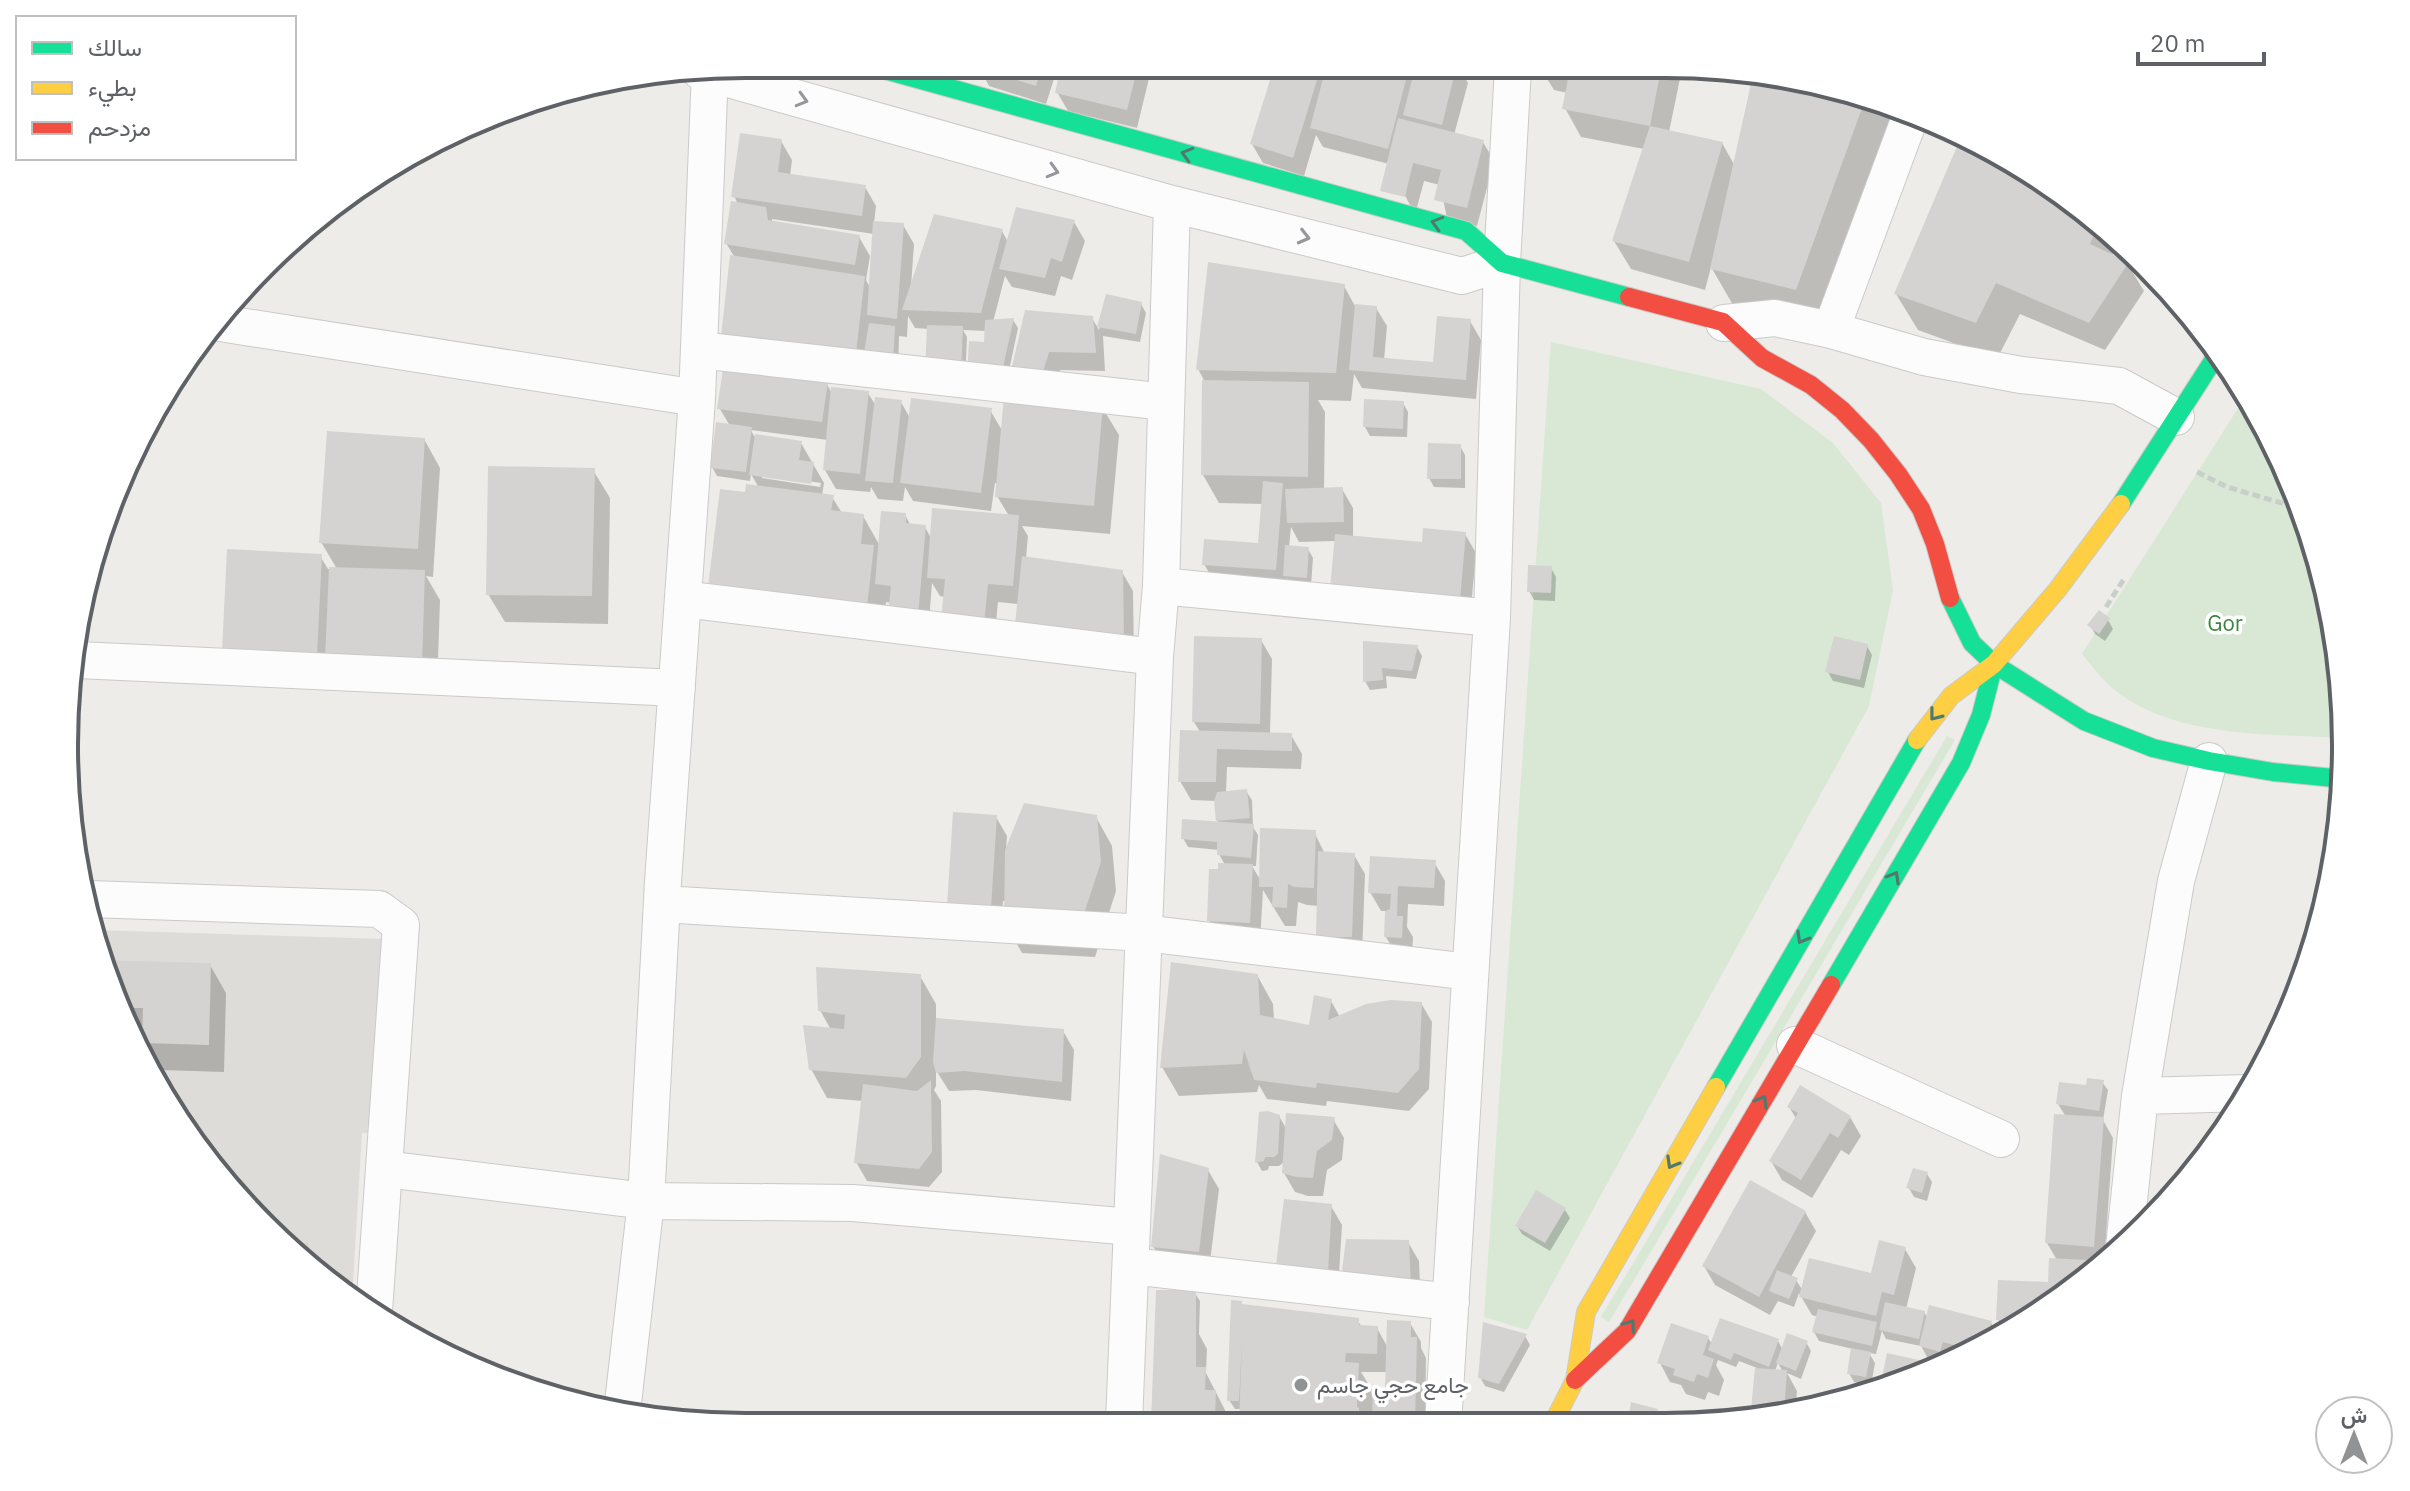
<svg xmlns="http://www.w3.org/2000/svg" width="2410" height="1491" font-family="'IBM Plex Sans',Vazirmatn,sans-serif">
	<rect width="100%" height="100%" fill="#edece8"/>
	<path fill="#dedcd8" d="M94 930 386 939 375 1133H362L352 1299 331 1286 179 1124 100 964Z"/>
	<path fill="#d8e8d5" d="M1551 342 1761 389 1833 443 1881 503 1893 590 1869 706 1527 1330 1484 1317Z
		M2247 394 2254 404 2310 526 2340 656 2343 738C2269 734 2170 738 2111 687 2100 677 2091 665 2082 654Z
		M1947 736 1955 740 1609 1322 1601 1317Z"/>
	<path fill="#0003" fill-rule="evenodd" d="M978 65 1058 66 1046 104 989 86Z
		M1063 66H1152L1137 128 1068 111 1057 92Z
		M1276 67H1322L1326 75 1328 67 1459 68 1468 83 1454 135 1483 142 1494 161 1477 226 1447 218 1440 185 1424 181 1415 215 1389 164 1323 147 1316 135 1304 176 1263 163 1252 144Z
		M1541 69H1682L1669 132 1722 143 1735 166 1756 71 1896 108 1817 326 1733 305 1711 267 1705 290 1631 269 1614 241 1644 149 1581 137 1565 108 1568 93 1554 90Z
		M1963 138 2079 205 2119 242 2112 256 2127 263 2144 291 2105 350 2020 314 1997 359 1918 330 1896 294Z
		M781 141 792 160 790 176 865 187 876 206 874 223 903 225 914 244 911 287 1002 231 1008 242 1074 222 1085 241 1072 280 1061 276 1055 296 1012 287 1005 276 993 322 1013 320 1018 328 1006 385 986 344 987 331 963 330 967 337 965 383 929 329 915 328 908 316 907 337 899 336 898 371 873 368 871 388 826 383 833 395 868 393 876 406 901 402 910 418 990 410 1003 432 1102 407 1119 435 1110 534 1022 526 1028 536 1026 558 1122 572 1133 591 1134 658 1019 604 998 602 994 642 945 597 940 596 932 583 928 634 891 603 886 602 882 635 747 494 759 488 751 474 750 481 717 476 712 467 730 426 720 409 735 258 726 243 738 204 734 196ZM772 219 874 234 871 290 866 280 870 256 859 237 772 223ZM751 430 828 440 825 470 836 489 870 492 871 487 878 499 903 501 905 487 913 501 991 511 995 483H998L997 496 1009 516 932 540 925 527 911 526 905 515 880 546 863 516 842 513 832 497 822 496 824 483 801 443 754 436ZM762 474 821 483 820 487 762 478Z
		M1344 286 1355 306 1376 308 1387 326 1384 360 1435 364 1470 321 1481 340 1476 399 1362 388 1354 374 1351 401 1318 400 1325 412 1324 490 1342 489 1353 508V538L1424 544 1465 534 1476 553 1470 618 1336 541 1299 542 1291 527 1289 547 1308 549 1313 558 1311 586 1290 584 1287 578 1286 588 1215 583 1204 564 1259 545 1263 504 1219 503 1203 475 1205 382 1198 369Z
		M1107 297 1141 304 1146 313 1140 342 1103 336 1105 371 1060 370 1053 390 1013 371 1092 318 1099 330Z
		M1403 403 1408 412 1407 437 1370 436 1365 427Z
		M424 439 440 468 433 577 426 576 440 600 437 691 240 680 320 556 328 569H337L321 542Z
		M1460 446 1465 455V488L1434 487 1429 478Z
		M593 470 610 498 608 624 505 622 488 594Z
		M1551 568 1556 577 1555 601 1534 600 1529 591Z
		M2108 620 2113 629 2105 641 2095 634 2090 625Z
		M1261 640 1272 659 1270 734 1291 735 1302 754 1301 769 1227 767 1226 793 1246 791 1252 800 1253 827 1258 835 1256 866H1252L1261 881 1314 832 1325 854 1354 855 1365 874 1362 956 1329 955 1319 906 1307 905 1298 902 1296 926H1285L1263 890 1260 942 1220 939 1209 920 1220 871 1225 865 1219 854V850L1188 847 1183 838 1218 823 1216 801 1191 800 1180 781 1200 732 1194 722Z
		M1365 643 1417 647 1422 656 1416 679 1386 676 1387 688 1370 690 1365 681Z
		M1867 646 1872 655 1864 688 1833 681 1828 672Z
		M996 817 1007 836 1006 850 1096 817 1112 846 1116 891 1095 957 1022 953 1006 924V901H1003L1001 926 960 924Z
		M1434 862 1445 881 1444 906 1408 904 1407 927 1413 937 1412 956H1397L1386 937 1387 911H1381L1370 892Z
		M100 962 210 965 226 993 224 1072 161 1070 144 1042V1036L135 1035Z
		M1257 975 1273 1004 1274 1020 1311 1027 1331 1001 1340 1017 1421 1003 1432 1022 1429 1089 1409 1111 1327 1101 1326 1106 1267 1099 1259 1085 1257 1092 1179 1096 1162 1067Z
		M920 976 936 1004V1020L1063 1031 1074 1050 1071 1101 976 1090 949 1091 936 1070V1086L934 1090 941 1101 942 1172 929 1187 867 1181 856 1162 863 1101 827 1098 811 1069 831 1030 820 1010Z
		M2102 1082 2108 1090 2103 1120 2113 1138 2104 1265 2087 1264 2091 1274 2015 1329 2003 1328 1998 1319 2050 1284 2057 1260 2047 1243 2066 1117 2058 1104Z
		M1789 1107 1850 1117 1861 1136 1849 1155 1841 1150 1812 1198 1782 1180 1771 1161 1797 1120Z
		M1279 1116 1287 1130 1333 1119 1344 1138 1342 1160 1327 1170 1323 1196H1308L1295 1192 1284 1173V1162L1279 1166H1269L1268 1170 1262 1171 1257 1162Z
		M1208 1170 1219 1189 1209 1270 1164 1265 1153 1246Z
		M1927 1174 1932 1182 1927 1201 1914 1197 1909 1188Z
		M1331 1206 1342 1225 1338 1291 1316 1293Z
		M1565 1210 1570 1218 1550 1251 1522 1234 1517 1226Z
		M1805 1212 1816 1231 1791 1277 1796 1280 1803 1291 1872 1275 1905 1249 1916 1268 1906 1309 1924 1312 1928 1319 1991 1323 2000 1338 1882 1387 1888 1356 1932 1366 1921 1346 1886 1339 1882 1331 1876 1354 1869 1353 1875 1363 1871 1385 1854 1382 1849 1373 1853 1349 1819 1341 1814 1332 1818 1317 1812 1315 1799 1293 1794 1307 1778 1301 1770 1315 1715 1285 1704 1266Z
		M1408 1242 1419 1261 1421 1306 1355 1290 1344 1271Z
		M290 1243 307 1245 318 1264 317 1272Z
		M1194 1292 1200 1301 1199 1334 1207 1349 1206 1373 1225 1410V1424L1153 1423 1156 1329Z
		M1243 1306 1357 1320 1362 1327 1377 1328 1388 1348 1410 1323 1421 1342V1348L1426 1358 1425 1424H1241L1242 1409H1235L1229 1400ZM1361 1372H1388L1387 1390H1372Z
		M1525 1336 1530 1345 1504 1392 1485 1386 1480 1377Z
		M1708 1338 1712 1344 1778 1341 1783 1350 1806 1342 1811 1351 1801 1379 1787 1373 1797 1391 1796 1402 1843 1403 1753 1418 1757 1368 1739 1361 1736 1367 1718 1360 1716 1365 1724 1380 1719 1396 1708 1392 1705 1400 1686 1394 1681 1385 1670 1382 1660 1363ZM1778 1363 1783 1372 1775 1371Z
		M1632 1405 1657 1411 1660 1416 1704 1425H1628Z"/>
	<path fill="#d4d3d1" d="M970 65 1042 66 1036 86Z
		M1061 66H1138L1127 110 1055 93Z
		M1274 67H1321L1293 158 1250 144Z
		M1326 67 1409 68 1388 149 1310 128Z
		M1415 68H1456L1442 125 1403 115Z
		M1570 69H1661L1650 126 1562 109Z
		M1754 70 1865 100 1796 290 1710 269Z
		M1398 118 1484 140 1467 208 1434 200 1441 170 1413 163 1405 197 1380 191Z
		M1650 126 1723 142 1689 262 1612 241Z
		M740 133 782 139 778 172 866 185 862 216 731 197Z
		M1961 137 2079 205 2099 223 2090 244 2129 262 2089 323 1996 283 1976 323 1894 294Z
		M731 201 766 207 768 220 860 235 855 265 724 244Z
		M1016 207 1075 220 1062 262 1051 258 1045 278 999 269Z
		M934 214 1003 229 981 313 902 310Z
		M873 221 904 223 897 319 867 315Z
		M730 255 865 276 855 361 720 346Z
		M1208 262 1345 284 1336 373 1196 370Z
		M1106 294 1142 302 1136 334 1097 327Z
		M1355 304 1377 306 1373 357 1433 362 1437 316 1471 319 1466 380 1349 370Z
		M1025 310 1093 316 1096 353 1049 352 1043 372 1011 371Z
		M1014 318 1001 376H967L969 341 984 342 985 320Z
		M869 323 895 326 893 363 863 359Z
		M927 325 963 326 961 375 925 374Z
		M723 369 828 382 822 422 717 409Z
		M1202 380 1309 382 1308 477 1201 475Z
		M831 387 869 391 860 474 823 470Z
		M1004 396 1103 405 1094 506 995 497Z
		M875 397 902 400 893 483 865 481Z
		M911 398 992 408 981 493 900 483Z
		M1364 399 1404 401 1403 429 1363 427Z
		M716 422 752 427 746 472 710 468Z
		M327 431 425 438 418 549 319 543Z
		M755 434 802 441 799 460 814 462 811 484 749 475Z
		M1428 443 1461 444V479H1427Z
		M488 466 595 468 592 596 486 595Z
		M1263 481 1283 483 1276 570 1202 565 1204 539 1258 543Z
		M746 484 834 495 831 510 864 514 861 544 874 545 867 607 708 587 720 489 745 492Z
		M1343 487 1344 522 1287 523 1285 489Z
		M932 508 1019 515 1013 586 988 584 984 624 941 620 945 579 927 578Z
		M881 511 906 513V523L926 525 918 616 888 613 891 586 875 584Z
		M1423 528 1466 532 1460 600 1330 589 1335 534 1422 542Z
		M1285 545 1309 547 1307 578 1283 576Z
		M227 549 322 554 317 656 222 652Z
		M1022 556 1123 570 1124 640 1015 625Z
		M1528 565 1552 566 1551 593 1527 592Z
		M329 567 425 570 422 664 325 660Z
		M2099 610 2110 618 2099 634 2087 625Z
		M1194 636 1262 638 1260 724 1192 722Z
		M1834 636 1868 644 1860 680 1825 672Z
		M1363 641 1418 645 1412 671 1382 668 1383 680 1363 682Z
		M1180 730 1292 733V751L1217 749 1216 782H1178Z
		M1247 789 1250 818 1216 821 1214 801 1217 792Z
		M1024 803 1097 815 1101 862 1079 929 1004 925 1005 850Z
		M953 812 997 815 991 908 947 906Z
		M1182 819 1254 824 1251 858 1217 855V842L1181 839Z
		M1260 828 1316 830 1314 888 1294 887 1288 884 1287 908 1272 907 1273 887H1259Z
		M1318 851 1355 853 1352 937H1316Z
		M1370 856 1436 860 1434 888 1398 886 1397 916H1403L1402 938 1384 937 1385 911 1390 909 1391 894 1368 893Z
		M1218 863 1253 864 1250 923 1207 921 1209 869H1218Z
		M99 960 211 963 209 1045 142 1043 143 1008H122Z
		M1171 962 1258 974 1260 1015 1309 1025 1314 995 1332 999 1328 1020 1366 1004 1391 1000 1422 1002 1419 1069 1398 1093 1317 1083 1316 1088 1254 1080 1244 1050 1242 1064 1160 1068Z
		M816 967 921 974V1057L906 1078 809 1070 803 1025 844 1029 845 1015 818 1011Z
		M936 1018 1064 1029 1062 1082 964 1071 936 1073 933 1062Z
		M2087 1078 2104 1080 2099 1111 2056 1104 2059 1082 2086 1085Z
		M931 1080 932 1152 919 1169 854 1163 863 1084 917 1091Z
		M1800 1085 1851 1116 1838 1138 1830 1133 1801 1180 1769 1161 1798 1113 1787 1107Z
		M1268 1111 1280 1115 1278 1154 1274 1157H1265L1264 1161 1255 1163 1259 1112Z
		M1286 1113 1335 1117 1332 1140 1317 1151 1313 1178 1296 1177 1282 1173Z
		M2054 1114 2104 1117 2094 1247 2045 1243Z
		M1160 1154 1209 1168 1199 1252 1151 1247Z
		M1913 1168 1928 1172 1922 1193 1906 1188Z
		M2179 1168H2198L2181 1186Z
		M1750 1180 1806 1211 1759 1297 1702 1266Z
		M1536 1190 1566 1208 1545 1243 1515 1226Z
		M1284 1199 1332 1204 1328 1272 1276 1265Z
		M1346 1239 1409 1240 1411 1288 1386 1278 1342 1271Z
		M1879 1240 1906 1247 1894 1295 1882 1292 1876 1316 1799 1297 1809 1258 1871 1273Z
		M288 1241 308 1243 306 1260Z
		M2049 1258 2087 1260V1277L2026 1321 1996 1320 1998 1280 2048 1282Z
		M1777 1270 1798 1278 1789 1299 1769 1291Z
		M1156 1290H1196V1367H1206L1205 1390H1216L1215 1415H1222V1424L1151 1423Z
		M1231 1300 1242 1301V1304L1359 1318V1325L1378 1326 1377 1354 1346 1353 1345 1362 1359 1363 1358 1382H1361V1390L1357 1389V1407L1359 1408V1415H1356V1424H1239L1242 1342 1239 1401H1227Z
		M1885 1302 1925 1311 1919 1339 1879 1330Z
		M1929 1305 1992 1321 1986 1344 1972 1350 1943 1342 1940 1352 1919 1346Z
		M1818 1309 1877 1322 1872 1346 1812 1332Z
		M1720 1318 1779 1339 1769 1367 1734 1353 1731 1360 1708 1350Z
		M1387 1320 1411 1321V1337H1417L1415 1424H1367V1417H1372L1373 1388H1385Z
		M1483 1322 1527 1334 1499 1384 1478 1378Z
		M1671 1323 1709 1336 1703 1355 1714 1359 1708 1378 1697 1374 1694 1382 1673 1375 1675 1369 1657 1363Z
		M1787 1333 1808 1341 1796 1371 1776 1363Z
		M1851 1348 1871 1352 1866 1377 1847 1374Z
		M1887 1353 1936 1364 1880 1388Z
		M1755 1368 1787 1370 1784 1413 1750 1419Z
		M1791 1400 1847 1401 1791 1412Z
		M1631 1402 1658 1409 1654 1425H1627Z
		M1660 1413 1708 1424V1425H1657Z"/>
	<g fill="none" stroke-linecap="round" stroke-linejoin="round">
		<defs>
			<path id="street" d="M700 71 1172 204 1462 276 1502 263
				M220 323 697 398
				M1724 323 1775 318 1831 330 1924 357 2021 375 2119 386 2176 417
				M1831 330 1912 112
				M699 350 1166 402
				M1161 586 1492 618
				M683 599 1155 657
				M78 660 677 688
				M89 899 379 909 401 925 374 1311
				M662 904 1144 933 1470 972
				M1795 1045 2001 1139
				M2140 1096 2247 1093
				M385 1169 646 1201 853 1203 1132 1227
				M2124 1247 2140 1096 2176 881 2209 761
				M1131 1266 1451 1302
				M622 1412 646 1201 663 882 697 398 710 70
				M1124 1423 1155 657 1161 586 1172 204
				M1443 1424 1492 618 1502 263 1513 68"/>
			<path id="fast" d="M867 65 1466 231 1502 263 1629 297
				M2121 504 2218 353
				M1950 598 1972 643 1994 664 2084 721 2153 748 2209 761 2273 772 2344 779
				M1831 985 1961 763 1981 715 1994 664
				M1716 1087 1917 740"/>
			<path id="slow" d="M1917 740 1951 696 1994 664 2058 589 2121 504
				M1552 1425 1575 1380 1586 1312 1716 1087"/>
			<path id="jam" d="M1629 297 1723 322 1762 358 1811 385 1842 410 1871 440 1898 474 1921 509 1935 544 1950 598
				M1575 1380 1627 1331 1831 985"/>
		</defs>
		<use href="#street" stroke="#cacaca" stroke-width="38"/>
		<use href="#fast" stroke="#cacac9" stroke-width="20"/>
		<use href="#slow" stroke="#cacac9" stroke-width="20"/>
		<use href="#jam" stroke="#cacac9" stroke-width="20"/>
		<path stroke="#cacecb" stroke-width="5" stroke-dasharray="8 4" stroke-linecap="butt" d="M2197 472 2227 487 2302 509
			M2106 607 2124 579"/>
		<use href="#street" stroke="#fcfcfc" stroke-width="36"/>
		<use href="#fast" stroke="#16e098" stroke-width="18"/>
		<use href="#slow" stroke="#ffcf43" stroke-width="18"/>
		<use href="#jam" stroke="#f24e42" stroke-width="18"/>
	</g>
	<defs><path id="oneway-chevron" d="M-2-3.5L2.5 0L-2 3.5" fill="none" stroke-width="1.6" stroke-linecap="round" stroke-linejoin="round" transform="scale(2)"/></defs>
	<g stroke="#95979a">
		<use href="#oneway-chevron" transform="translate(802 100) rotate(16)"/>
		<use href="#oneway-chevron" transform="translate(1053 171) rotate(16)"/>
		<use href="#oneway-chevron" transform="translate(1304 237) rotate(14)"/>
	</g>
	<g stroke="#507a6f">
		<use href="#oneway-chevron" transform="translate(1187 154) rotate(-164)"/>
		<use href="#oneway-chevron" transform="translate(1437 223) rotate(-164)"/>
		<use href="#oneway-chevron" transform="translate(1935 715) rotate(128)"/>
		<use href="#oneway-chevron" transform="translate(1894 877) rotate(-60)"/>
		<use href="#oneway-chevron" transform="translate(1802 938) rotate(120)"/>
		<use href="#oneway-chevron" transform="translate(1762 1101) rotate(-60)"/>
		<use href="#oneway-chevron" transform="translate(1672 1163) rotate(120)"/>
		<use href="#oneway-chevron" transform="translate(1630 1325) rotate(-55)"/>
	</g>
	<circle fill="#909293" stroke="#fff" stroke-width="3" cx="1301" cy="1385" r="8"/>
	<g text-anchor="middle" stroke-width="7" stroke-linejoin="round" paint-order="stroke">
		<g font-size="22" fill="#3e8440" stroke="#fff">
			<text x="2225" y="631">Gor</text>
		</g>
		<g font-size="22" fill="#5e6165" stroke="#fff" text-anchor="start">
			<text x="1317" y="1393">جامع حجي جاسم</text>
		</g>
	</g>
	<path d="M0 0H2410V1491H0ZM745 78H1665A667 667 0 0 1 2332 745V746A667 667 0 0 1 1665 1413H745A667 667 0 0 1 78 746V745A667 667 0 0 1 745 78Z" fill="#fff" fill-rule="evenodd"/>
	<path fill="none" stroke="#5e6165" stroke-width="4" d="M745 78H1665A667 667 0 0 1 2332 745V746A667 667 0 0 1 1665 1413H745A667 667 0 0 1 78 746V745A667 667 0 0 1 745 78Z"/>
	<rect x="16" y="16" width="280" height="144" fill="#ffffff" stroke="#bfc0c1" stroke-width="2"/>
	<rect x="32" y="42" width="40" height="12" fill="#16e098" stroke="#bfc0c1" stroke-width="2"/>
	<text x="88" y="56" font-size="24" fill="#5e6165">سالك</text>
	<rect x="32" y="82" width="40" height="12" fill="#ffcf43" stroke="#bfc0c1" stroke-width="2"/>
	<text x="88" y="96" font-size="24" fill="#5e6165">بطيء</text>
	<rect x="32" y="122" width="40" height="12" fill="#f24e42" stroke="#bfc0c1" stroke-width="2"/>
	<text x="88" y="136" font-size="24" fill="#5e6165">مزدحم</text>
	<g transform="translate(2354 1435)"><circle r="38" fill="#ffffff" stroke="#bfc0c1" stroke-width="2"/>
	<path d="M0-6L14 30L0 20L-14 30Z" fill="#909293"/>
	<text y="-12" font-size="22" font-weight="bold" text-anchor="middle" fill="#5e6165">ش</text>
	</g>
	<path d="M2138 52v12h126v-12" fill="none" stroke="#5e6165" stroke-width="4"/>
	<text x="2150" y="52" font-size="24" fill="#5e6165" stroke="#ffffff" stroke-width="6" paint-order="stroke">20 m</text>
</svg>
